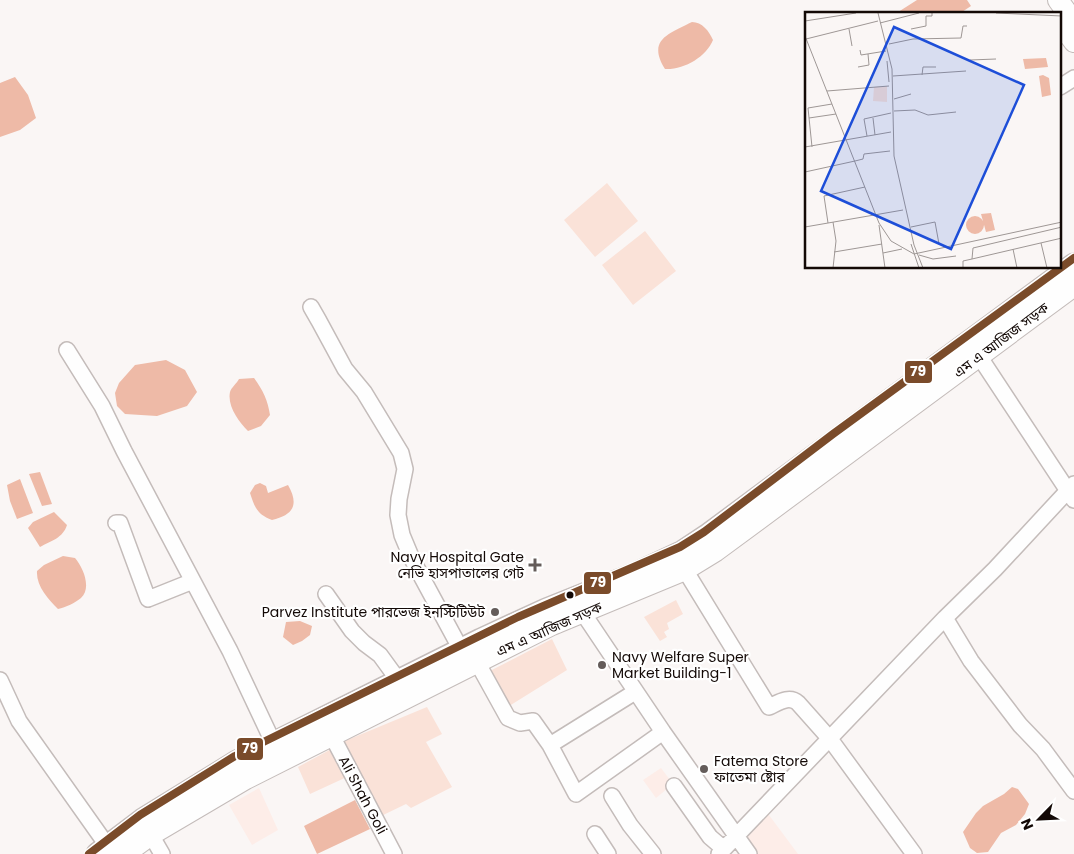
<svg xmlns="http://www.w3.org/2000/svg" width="1074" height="854" font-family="Poppins,'Noto Sans Bengali',sans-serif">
	<rect width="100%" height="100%" fill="#faf6f5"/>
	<path fill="#fdede8" d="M661 768 673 784 656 798 643 780Z
		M259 788 278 830 252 845 229 805Z
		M766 811 798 854H758L744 835Z"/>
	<path fill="#fae2d8" d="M607 183 638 221 595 257 564 220Z
		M645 231 676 271 633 305 602 265Z
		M676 600 683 614 667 623 669 629 664 632 667 637 660 641 644 617Z
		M552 639 567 670 506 708 486 673Z
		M427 707 442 734 426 742 452 787 411 808 406 804 377 818 340 743Z
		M335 747 349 776 310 794 298 767Z"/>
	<path fill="#eebaa7" d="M917 0H967L971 6 959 14H895Z
		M692 22C702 22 709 31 713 40 706 57 684 70 665 69 647 40 668 34 692 22Z
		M15 77 28 95 36 118 20 130 0 137V83Z
		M166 360 185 370 197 392 187 406 157 416 125 414 117 406 115 393 119 383 135 365Z
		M254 378C263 390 268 401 270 415L261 426 248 431C239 422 227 406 230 392 231 388 237 383 239 379Z
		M40 472 52 504 42 506 29 474Z
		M20 479 33 513 17 519 10 501 7 485Z
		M260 483 266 486 268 493 288 485C299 504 294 515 272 520 257 514 255 508 250 493L255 485Z
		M54 512 67 525C63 538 51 541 40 547L28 528 33 522Z
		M63 556 75 558C83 567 92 588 81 598 75 603 66 607 58 609 48 599 36 586 37 571L44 565Z
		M300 621 312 626 310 635 302 641 293 645 283 637 286 622Z
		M1012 787 1018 789 1029 804 1025 814 1016 825 1001 833 988 852 977 853 970 848 963 832 976 813 983 806 1004 794Z
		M355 800 370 829 317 854 304 826Z"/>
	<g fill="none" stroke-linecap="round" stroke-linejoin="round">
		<defs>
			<path id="minor" d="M1060 87 1074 78
				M311 307 319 321 345 369 364 392 401 453 405 469 399 499 398 515 402 535 412 559 459 646
				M67 350 102 406 124 451 230 651 271 738
				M979 356 1074 500
				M116 523H120L148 599 193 581
				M685 570 769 707C778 703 789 695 798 703L830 739 914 854
				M326 594 352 631 364 643 380 655 396 677
				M583 613 663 732 749 854
				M945 618 971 661 1020 725 1043 749 1074 791
				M477 662 508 718 520 723 533 721 550 745 576 794 663 732
				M0 680 19 721 104 841
				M332 736 394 854
				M550 745 635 692
				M674 786 710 837 724 849
				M612 796 630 825 653 854
				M595 834 608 854
				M151 835 162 854
				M719 854 945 618 995 569 1074 484"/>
			<path id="major" d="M1058 0 1074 22
				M1060 23 1074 42
				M125 854 151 835 246 779 552 625 685 570 716 551 1074 286"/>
			<path id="highway" d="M98 854 143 820 237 762 481 640 546 610 636 574 683 552 707 536 1074 265"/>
		</defs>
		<use href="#minor" stroke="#c4bcba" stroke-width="18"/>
		<use href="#major" stroke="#c4bcba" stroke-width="22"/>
		<use href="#highway" stroke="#c4bcba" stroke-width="25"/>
		<use href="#minor" stroke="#fefefe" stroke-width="15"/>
		<use href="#major" stroke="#fefefe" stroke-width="20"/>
		<use href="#highway" stroke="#fefefe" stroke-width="22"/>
		<defs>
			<path id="bus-1" d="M89 854 140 815 235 756 518 617 680 547 704 532 833 434 1074 258"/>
		</defs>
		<use href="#bus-1" stroke="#fff" stroke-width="11"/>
		<use href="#bus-1" stroke="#7a4b2a" stroke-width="8"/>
	</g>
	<g fill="#645c5a" stroke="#fff" stroke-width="2">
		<path d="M532.5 557.5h5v5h5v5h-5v5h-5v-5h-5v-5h5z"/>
		<circle cx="495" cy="612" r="5"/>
		<circle cx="602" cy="665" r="5"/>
		<circle cx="704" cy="769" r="5"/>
	</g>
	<circle fill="#130906" stroke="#fff" stroke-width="2" cx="570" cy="595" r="4.5"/>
	<g text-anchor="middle" stroke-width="4.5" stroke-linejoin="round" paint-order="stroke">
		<g font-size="14" fill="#130906" stroke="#fff">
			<text transform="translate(1001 340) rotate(-37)" y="5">এম এ আজিজ সড়ক</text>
			<text transform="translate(549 629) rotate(-24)" y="5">এম এ আজিজ সড়ক</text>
			<text transform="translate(363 795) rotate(62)" y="5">Ali Shah Goli</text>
		</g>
		<g font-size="14" fill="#130906" stroke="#fff" text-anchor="end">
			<text x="524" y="562">Navy Hospital Gate<tspan x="524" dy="16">নেভি হাসপাতালের গেট</tspan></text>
			<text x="485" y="617">Parvez Institute পারভেজ ইনস্টিটিউট</text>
			<text x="612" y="662" text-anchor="start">Navy Welfare Super<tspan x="612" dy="16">Market Building-1</tspan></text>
			<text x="714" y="766" text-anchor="start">Fatema Store<tspan x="714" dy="16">ফাতেমা ষ্টোর</tspan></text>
		</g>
	</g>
	<g transform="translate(805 12)">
		<rect width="256" height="256" fill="#faf6f5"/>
		<path d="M82 74V90L68 89 69 75Z" fill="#fae2d8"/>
		<path d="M241 46 243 55 220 57 218 47ZM238 63 244 66 246 83 237 85 234 64ZM186 201 190 218 181 220 176 202ZM161 213a9 9 0 1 1 18 0a9 9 0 1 1-18 0Z" fill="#eebaa7"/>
		<path fill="none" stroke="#9e9795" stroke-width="1" d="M73 1 87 57 89 144 109 233 118 256M191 1 257 4M0 9 51 1M75 11 114 1M44 17 47 34M106 17 121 14V4H127V1M0 24 74 211 86 229 109 242M1 27 73 9M84 32 108 27 156 26 158 14H162M55 38 56 43 81 39M165 48 191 47M82 49 84 70M53 55 64 53 63 42M117 63 118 55H131M88 64 161 59M22 79 84 74M89 87 106 82M89 99 110 98 123 103 151 100M4 106 31 102M68 106 70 123M62 124 59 107 86 101M0 135 86 120M7 135 3 96 27 92M0 160 50 149 58 147 59 142 85 139M28 210 31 229 28 256M23 211 19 184 60 175M74 213 80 256M0 215 98 198M106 215 130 210 134 232M236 231 242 256M106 232 114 256M208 237 212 256M29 240 77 232M78 241 97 237M109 242 257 210M114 243 128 247 151 244M167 247 168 236 257 215M158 256V249L167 247 257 226"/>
		<path fill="#1d4ed8" fill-opacity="0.15" stroke="#1d4ed8" stroke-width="2.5" d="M89 15 219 73 146 237 16 179Z"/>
		<rect width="256" height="256" fill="none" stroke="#130906" stroke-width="2.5"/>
	</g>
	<g stroke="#fff" stroke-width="2">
		<rect x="904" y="360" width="29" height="24" rx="5" fill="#7a4b2a"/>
		<rect x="583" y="571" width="29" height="24" rx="5" fill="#7a4b2a"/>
		<rect x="236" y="737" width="28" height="24" rx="5" fill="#7a4b2a"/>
	</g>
	<g font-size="14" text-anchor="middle" font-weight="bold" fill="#fff">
		<text x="918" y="376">79</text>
		<text x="598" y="587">79</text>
		<text x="250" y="753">79</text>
	</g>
	<g transform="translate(1039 819) rotate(246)" stroke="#ffffff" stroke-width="4" paint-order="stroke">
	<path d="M0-4L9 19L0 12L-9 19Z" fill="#130906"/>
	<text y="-8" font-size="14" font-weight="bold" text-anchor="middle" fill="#130906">N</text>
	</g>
</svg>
